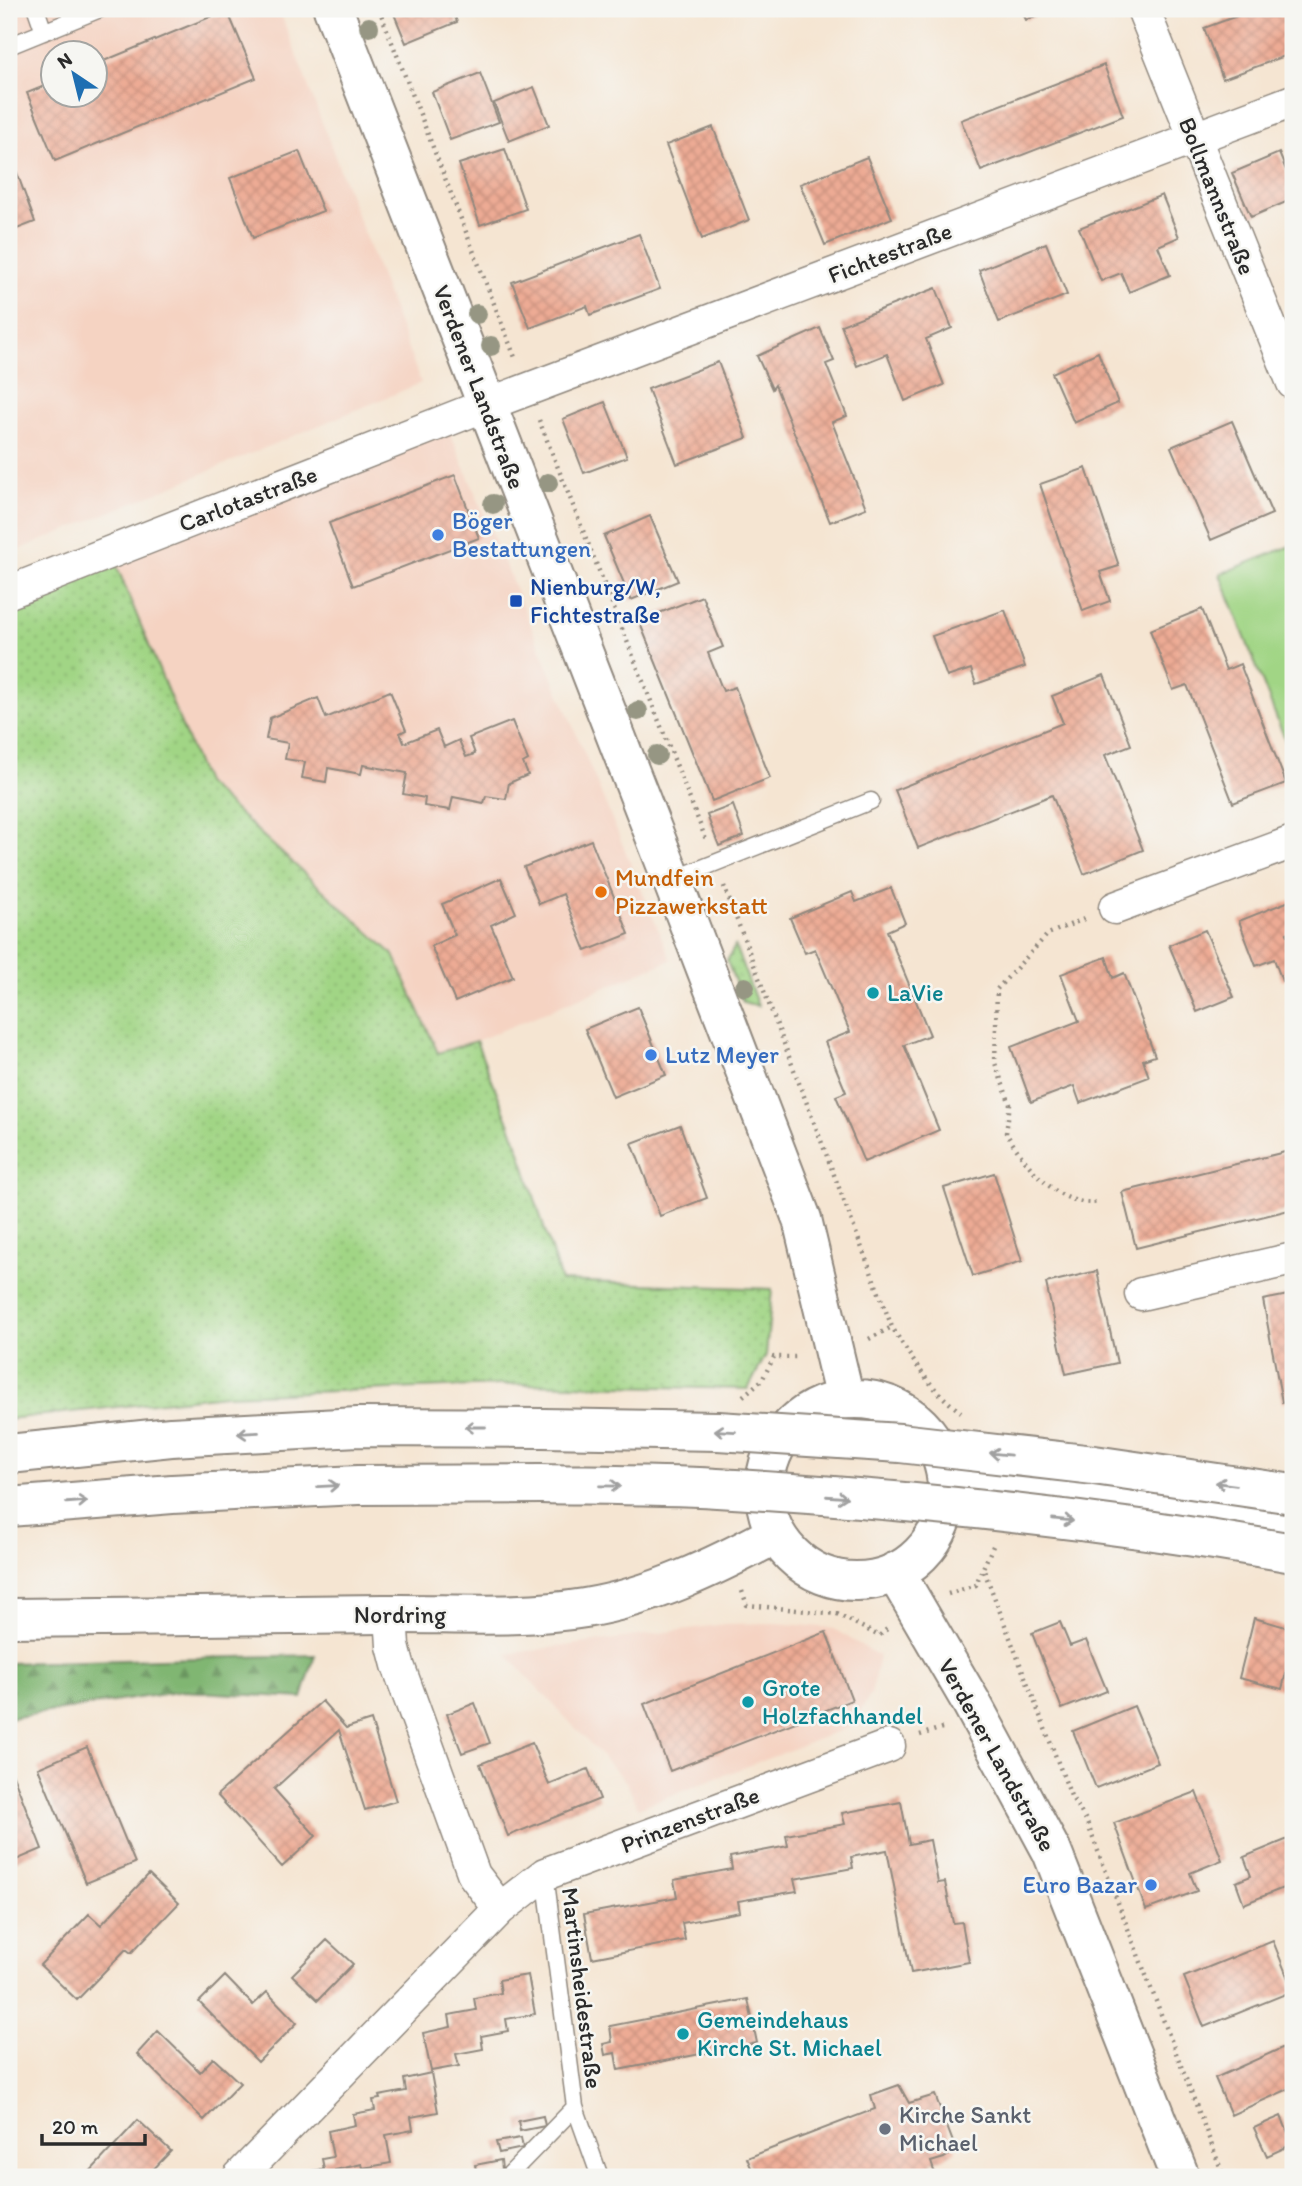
<svg xmlns="http://www.w3.org/2000/svg" width="1302" height="2186" font-family="Itim,sans-serif">
	<defs>
		<pattern id="grass-dots" width="8" height="8" patternUnits="userSpaceOnUse" patternTransform="scale(1.75)"><rect width="8" height="8" fill="#a1d585"/><path d="M2 2h.1M6 6h.1" fill="none" stroke="#8bb773" stroke-width="1.8" stroke-linecap="round"/></pattern>
		<pattern id="forest-firs" width="22" height="20" patternUnits="userSpaceOnUse" patternTransform="scale(1.75)"><rect width="22" height="20" fill="#80b672"/><path d="M5 1l3.5 6h-7zM16 11l3.5 6h-7z" fill="#69945e"/></pattern>
		<pattern id="building-cross-hatch" width="8" height="8" patternUnits="userSpaceOnUse" patternTransform="scale(1.75)"><rect width="8" height="8" fill="#edab94"/><path d="M0 0l8 8M0 8l8-8" fill="none" stroke="#cb9380"/></pattern>
	</defs>
	<rect width="100%" height="100%" fill="#f6f6f2"/>
	<filter id="ink" filterUnits="userSpaceOnUse"><feTurbulence type="fractalNoise" baseFrequency=".0143" numOctaves="2"/><feDisplacementMap in="SourceGraphic" scale="14" xChannelSelector="R" yChannelSelector="G"/><feConvolveMatrix kernelMatrix="1 2 1 2 8 2 1 2 1" color-interpolation-filters="sRGB"/></filter>
	<filter id="wash" filterUnits="userSpaceOnUse"><feTurbulence type="fractalNoise" baseFrequency=".00686" numOctaves="4" result="noise"/><feDisplacementMap in="SourceGraphic" scale="28" xChannelSelector="R" yChannelSelector="G"/><feGaussianBlur stdDeviation="1.57" result="paint"/><feColorMatrix in="noise" values="0 0 0 0 0 0 0 0 0 0 0 0 0 0 0 0 0 1.4 0 .05"/><feComposite in="paint" operator="in"/></filter>
	<g filter="url(#wash)">
		<rect width="100%" height="100%" fill="#f5e5d2"/>
		<path fill="#f5d3c2" fill-rule="evenodd" d="M9 9H279L421 383 9 554ZM52 52H94V94H52Z
			M445 421 671 960 476 1041 438 1053 394 955 205 783 111 552Z
			M776 1623 832 1628 879 1656 871 1694 850 1727 638 1808 627 1783 506 1654 725 1624Z"/>
		<path fill="url(#grass-dots)" stroke="#668058" stroke-width="2" d="M111 552 205 783 394 955 438 1053 476 1041 517 1142 561 1281 772 1289 766 1355 748 1389 527 1384 225 1395 9 1419V592Z
			M735 946 758 1006 743 1002 727 961Z"/>
		<path fill="url(#forest-firs)" stroke="#56704e" stroke-width="2" d="M315 1655 302 1698 183 1691 9 1718V1663Z"/>
		<path fill="#a1d585" stroke="#668058" stroke-width="2" d="M1293 545V745L1288 747 1220 574Z"/>
		<g id="blocks">
			<path fill="url(#building-cross-hatch)" d="M392 9H452L457 22 406 43Z
				M1021 9H1052L1026 20Z
				M1256 9H1293V53L1223 79 1204 28Z
				M227 10 256 78 55 161 27 93 52 83V94H94V65Z
				M1104 65 1123 116 981 171 961 120Z
				M480 73 499 122 450 140 432 92Z
				M534 87 549 125 509 141 494 103Z
				M713 127 749 220 702 239 666 145Z
				M505 149 526 209 480 225 459 164Z
				M9 151 35 222 9 232Z
				M299 151 323 211 253 238 230 178Z
				M1279 153 1293 187V199L1251 217 1232 173Z
				M867 157 892 218 825 245 800 184Z
				M1162 195 1179 237 1158 246 1170 275 1129 292 1121 273 1101 281 1079 228Z
				M639 234 660 289 590 315 587 306 530 328 512 282Z
				M1046 243 1067 295 999 322 979 270Z
				M936 288 952 328 926 339 944 385 905 401 887 354 857 366 841 325Z
				M820 328 834 361 826 364 847 416 832 422 866 508 830 522 775 385 772 389 757 356Z
				M1098 352 1118 403 1074 423 1052 373Z
				M718 362 747 438 677 464 648 389Z
				M605 402 627 457 584 473 563 419Z
				M1232 421 1272 514 1211 540 1171 447Z
				M1086 468 1119 566 1100 572 1110 601 1083 611 1040 484Z
				M455 475 479 538 353 586 329 523Z
				M650 516 678 581 631 600 604 536Z
				M702 596 723 647 708 653 723 691 735 687 770 778 712 801 639 621Z
				M1202 609 1226 670 1240 664 1286 783 1233 803 1187 685 1173 690 1150 630Z
				M1005 610 1025 667 976 684 971 669 947 677 932 636Z
				M1104 675 1131 745 1105 755 1143 850 1084 874 1052 795 918 848 895 790 1063 723 1052 696Z
				M390 691 406 730 400 733 404 743 437 730 444 747 459 740 466 757 475 754 469 738 512 721 528 760 523 763 528 775 509 783 506 799 486 796 484 803 453 797 450 810 424 806 425 798 403 794 407 773 363 765 361 774 328 768 326 782 302 778 305 762 285 759 288 743 266 739 270 718 318 698 326 718Z
				M733 805 744 836 719 846 707 815Z
				M591 840 629 934 586 951 563 894 539 904 524 867Z
				M501 878 516 913 491 925 513 977 455 1002 431 946 455 935 442 904Z
				M891 888 905 923 887 931 930 1035 904 1045 939 1130 864 1162 836 1096 846 1092 825 1042 850 1032 815 949 805 953 790 918 852 892 856 902Z
				M1292 900 1293 931 1287 933 1293 948V976L1282 981 1274 959 1256 966 1239 921Z
				M1205 930 1234 997 1197 1012 1169 945Z
				M1106 957 1113 978 1124 973 1155 1056 1143 1060 1149 1077 1080 1103 1074 1086 1031 1102 1011 1047 1079 1021 1061 974Z
				M638 1007 666 1075 613 1097 585 1029Z
				M680 1125 707 1198 660 1216 632 1143Z
				M1293 1150V1209L1136 1248 1122 1192Z
				M994 1173 1022 1261 973 1276 944 1188Z
				M1097 1271 1117 1363 1066 1374 1046 1283Z
				M1293 1294V1400L1282 1402 1263 1300Z
				M1254 1618 1293 1629V1645L1282 1689 1239 1678Z
				M1060 1622 1070 1646 1086 1640 1107 1691 1062 1709 1032 1633Z
				M826 1632 852 1700 670 1771 644 1704Z
				M322 1701 346 1728 371 1720 396 1801 365 1810 339 1730 274 1789 316 1836 282 1867 217 1795Z
				M475 1703 490 1743 462 1753 447 1714Z
				M1134 1706 1158 1763 1096 1788 1073 1731Z
				M532 1743 549 1785 588 1769 600 1799 508 1836 480 1764Z
				M87 1747 135 1863 86 1883 38 1768Z
				M9 1765 42 1849 9 1863Z
				M1196 1792 1222 1860 1190 1873 1197 1891 1146 1910 1114 1823Z
				M901 1802 909 1844 930 1840 938 1883 945 1882 953 1923 962 1922 969 1962 911 1973 887 1850 851 1857 853 1868 794 1879 797 1891 738 1901 740 1912 682 1923 685 1940 592 1958 584 1914 677 1897 674 1880 732 1869 730 1857 788 1846 786 1835 845 1824 842 1813Z
				M1293 1837V1884L1244 1904 1236 1882 1251 1876 1244 1857Z
				M149 1874 179 1903 131 1953 126 1949 77 2000 40 1965 89 1914 101 1925Z
				M327 1940 353 1964 318 2000 292 1975Z
				M1273 1941 1293 1991 1204 2027 1184 1977Z
				M528 1975 535 2014 506 2019 508 2031 481 2036 483 2049 456 2054 459 2066 431 2071 423 2033 451 2027 449 2015 476 2010 474 1998 501 1993 499 1980Z
				M225 1976 253 2005 267 1992 297 2023 258 2062 199 2002Z
				M748 1999 757 2043 618 2070 615 2053 605 2055 603 2044 612 2042 610 2026Z
				M158 2031 200 2072 213 2058 240 2083 204 2120 137 2054Z
				M1293 2043V2087L1231 2115 1215 2078Z
				M431 2073 438 2112 411 2117 413 2130 386 2135 391 2163 363 2168 362 2164 335 2170 337 2177H298L304 2175V2172L324 2169 322 2159 333 2157 328 2131 355 2125 353 2114 375 2110 373 2100 380 2099 379 2096 406 2091 404 2079Z
				M899 2085 909 2103 935 2095 956 2150 944 2158 931 2162 936 2177H755L747 2158 875 2109 871 2095Z
				M543 2116 545 2126 520 2131 518 2121Z
				M1281 2116 1293 2144 1267 2156 1254 2128Z
				M138 2120 171 2151 146 2177H85Z
				M521 2138 523 2148 499 2153 496 2142Z
				M501 2160 502 2170 477 2175 475 2165Z"/>
		</g>
	</g>
	<g filter="url(#ink)">
		<use href="#blocks" fill-opacity="0" stroke="#90887e" stroke-width="2"/>
		<g fill="none" stroke-linecap="round" stroke-linejoin="round">
			<defs>
				<path id="service" d="M36 9 44 32
					M9 46 100 9
					M672 880 871 801
					M545 1874 575 2107 600 2177
					M507 2177 575 2107"/>
				<path id="minor" d="M1143 9 1293 383
					M9 592 486 405 1293 101
					M1115 908 1293 842
					M1141 1294 1293 1259
					M391 1614 393 1646 398 1665 474 1875 500 1909
					M239 2177 500 1909 545 1874 889 1746"/>
				<path id="secondary" d="M895 1572 971 1702 1052 1852 1180 2177"/>
				<path id="primary" d="M333 9 672 880 802 1219 845 1399
					M765 1490a91 91 0 1 1 182 0a91 91 0 1 1-182 0Z
					M948 1477 1030 1486 1293 1523
					M9 1618C134 1617 259 1615 384 1614 451 1613 518 1619 585 1608 653 1597 716 1566 776 1534"/>
				<path id="trunk" d="M9 1454 171 1437 358 1427 543 1428
					M9 1507 172 1494 358 1485 541 1484"/>
			</defs>
			<use href="#service" stroke="#90887e" stroke-width="19"/>
			<use href="#minor" stroke="#90887e" stroke-width="35"/>
			<use href="#secondary" stroke="#90887e" stroke-width="42"/>
			<use href="#primary" stroke="#90887e" stroke-width="42"/>
			<use href="#trunk" stroke="#90887e" stroke-width="42"/>
			<path stroke="#90887e" stroke-width="4.5" stroke-dasharray="2 5" stroke-linecap="butt" d="M379 9 516 360
				M539 420 707 842
				M724 886 892 1327C911 1358 931 1391 961 1412
				M1084 919 1048 934 997 989 995 1063 1010 1104 1006 1133C1026 1165 1058 1209 1100 1202
				M869 1339 892 1327
				M743 1396 762 1380 774 1357H798
				M993 1546 983 1568 1071 1796 1086 1820 1224 2177
				M742 1591 747 1605 837 1614 879 1636 887 1629
				M948 1594 976 1585 982 1569
				M920 1735 945 1727"/>
			<use href="#service" stroke="#fff" stroke-width="16"/>
			<use href="#minor" stroke="#fff" stroke-width="32"/>
			<use href="#secondary" stroke="#fff" stroke-width="38"/>
			<use href="#primary" stroke="#fff" stroke-width="38"/>
			<use href="#trunk" stroke="#fff" stroke-width="38"/>
			<defs>
				<path id="trunk-bridge" d="M543 1428 718 1431 900 1443 1094 1465 1293 1494
					M541 1484C600 1485 659 1485 717 1488 910 1499 1103 1520 1293 1553"/>
			</defs>
			<use href="#trunk-bridge" stroke="#90887e" stroke-width="42" stroke-linecap="butt"/>
			<use href="#trunk-bridge" stroke="#fff" stroke-width="38"/>
		</g>
		<g fill="#969683">
			<circle cx="369" cy="27" r="10"/>
			<circle cx="477" cy="314" r="10"/>
			<circle cx="491" cy="346" r="10"/>
			<circle cx="548" cy="483" r="10"/>
			<circle cx="493" cy="504" r="10"/>
			<circle cx="638" cy="711" r="10"/>
			<circle cx="657" cy="755" r="10"/>
			<circle cx="745" cy="987" r="10"/>
		</g>
		<defs><path id="oneway-shaft" d="M-6 0H5M1.5-3L5.5 0L1.5 3" fill="none" stroke-width="1.6" stroke-linecap="round" stroke-linejoin="round" transform="scale(1.75)"/></defs>
		<g stroke="#a0a0a0">
			<use href="#oneway-shaft" transform="translate(475 1427) rotate(-180)"/>
			<use href="#oneway-shaft" transform="translate(725 1431) rotate(-177)"/>
			<use href="#oneway-shaft" transform="translate(248 1433) rotate(177)"/>
			<use href="#oneway-shaft" transform="translate(1000 1454) rotate(-174)"/>
			<use href="#oneway-shaft" transform="translate(1226 1484) rotate(-172)"/>
			<use href="#oneway-shaft" transform="translate(328 1486) rotate(-3)"/>
			<use href="#oneway-shaft" transform="translate(610 1486) rotate(1)"/>
			<use href="#oneway-shaft" transform="translate(837 1497) rotate(4)"/>
			<use href="#oneway-shaft" transform="translate(77 1502) rotate(-4)"/>
			<use href="#oneway-shaft" transform="translate(1063 1520) rotate(6)"/>
		</g>
	</g>
	<g fill="#3f7fe0" stroke="#f6f6f2" stroke-width="2.5">
		<circle cx="438" cy="535" r="7"/>
		<circle cx="651" cy="1055" r="7"/>
		<circle cx="1151" cy="1885" r="7"/>
	</g>
	<rect fill="#1a4fb4" stroke="#f6f6f2" stroke-width="2.5" x="509" y="594" width="14" height="14" rx="3.5"/>
	<circle fill="#e8710a" stroke="#f6f6f2" stroke-width="2.5" cx="601" cy="892" r="7"/>
	<g fill="#0f9aa8" stroke="#f6f6f2" stroke-width="2.5">
		<circle cx="873" cy="993" r="7"/>
		<circle cx="748" cy="1702" r="7"/>
		<circle cx="683" cy="2034" r="7"/>
	</g>
	<circle fill="#6b7280" stroke="#f6f6f2" stroke-width="2.5" cx="885" cy="2129" r="7"/>
	<g text-anchor="middle" stroke-width="5" stroke-linejoin="round" paint-order="stroke">
		<g font-size="24" fill="#2b2b2b" stroke="#f6f6f2">
			<text transform="translate(1217 196) rotate(68)" y="8">Bollmannstraße</text>
			<text transform="translate(890 253) rotate(-21)" y="8">Fichtestraße</text>
			<text transform="translate(479 387) rotate(69)" y="8">Verdener Landstraße</text>
			<text transform="translate(248 499) rotate(-21)" y="8">Carlotastraße</text>
			<text x="400" y="1623">Nordring</text>
			<text transform="translate(997 1755) rotate(61)" y="8">Verdener Landstraße</text>
			<text transform="translate(690 1820) rotate(-21)" y="8">Prinzenstraße</text>
			<text transform="translate(582 1988) rotate(83)" y="8">Martinsheidestraße</text>
		</g>
		<g font-size="24" fill="#366cbe" stroke="#f6f6f2" text-anchor="start">
			<text x="452" y="529">Böger<tspan x="452" dy="28">Bestattungen</tspan></text>
			<text x="665" y="1063">Lutz Meyer</text>
			<text x="1137" y="1893" text-anchor="end">Euro Bazar</text>
		</g>
		<g font-size="24" fill="#164399" stroke="#f6f6f2" text-anchor="start">
			<text x="530" y="595">Nienburg/W,<tspan x="530" dy="28">Fichtestraße</tspan></text>
		</g>
		<g font-size="24" fill="#c56008" stroke="#f6f6f2" text-anchor="start">
			<text x="615" y="886">Mundfein<tspan x="615" dy="28">Pizzawerkstatt</tspan></text>
		</g>
		<g font-size="24" fill="#0d838f" stroke="#f6f6f2" text-anchor="start">
			<text x="887" y="1001">LaVie</text>
			<text x="762" y="1696">Grote<tspan x="762" dy="28">Holzfachhandel</tspan></text>
			<text x="697" y="2028">Gemeindehaus<tspan x="697" dy="28">Kirche St. Michael</tspan></text>
		</g>
		<g font-size="24" fill="#5b616d" stroke="#f6f6f2" text-anchor="start">
			<text x="899" y="2123">Kirche Sankt<tspan x="899" dy="28">Michael</tspan></text>
		</g>
	</g>
	<rect width="1302" height="2186" fill="none" stroke="#f6f6f2" stroke-width="35"/>
	<g transform="translate(74 74) rotate(325)"><circle r="33" fill="#f6f6f2" stroke="#a5a5a2" stroke-width="2"/>
	<path d="M0-5L12 26L0 18L-12 26Z" fill="#1f6fb2"/>
	<text y="-10" font-size="19" font-weight="bold" text-anchor="middle" fill="#2b2b2b">N</text>
	</g>
	<path d="M42 2134v10h103v-10" fill="none" stroke="#2b2b2b" stroke-width="3.5"/>
	<text x="52" y="2134" font-size="21" fill="#2b2b2b" stroke="#f6f6f2" stroke-width="5" paint-order="stroke">20 m</text>
</svg>
